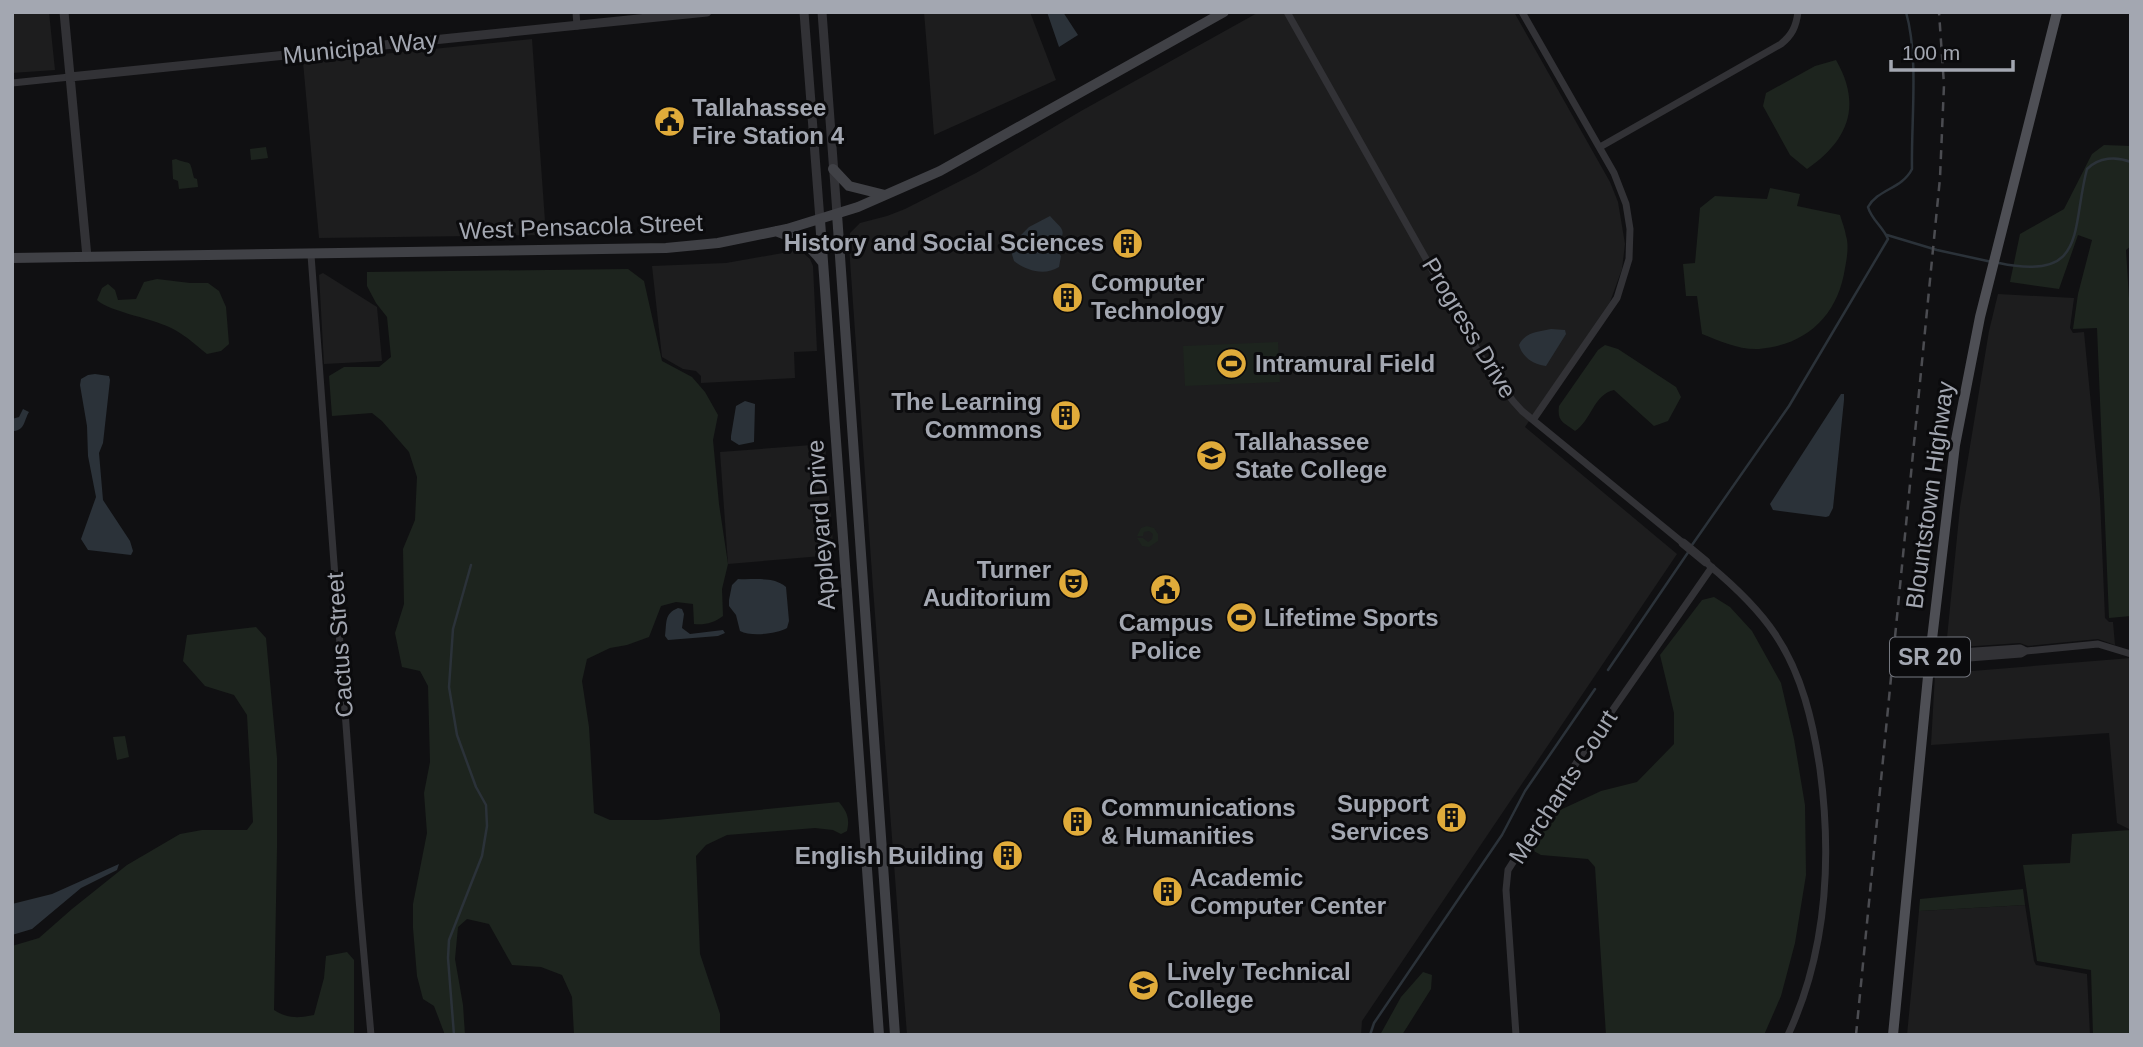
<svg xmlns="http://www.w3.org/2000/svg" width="2143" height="1047" font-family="Arial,sans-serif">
	<rect width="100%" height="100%" fill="#101012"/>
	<path fill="#1d1d1e" d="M12 12H49L55 70 12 73Z
		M924 12H1030L1056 80 934 135Z
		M1259 12H1514L1610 182 1618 202 1625 244 1622 269 1610 302 1525 427 1677 554 1362 1021 1361 1035H907L873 588 849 246 850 233 860 223 887 216 905 209 976 173 1081 111Z
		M532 39 546 235 319 238 303 62Z
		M800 250 810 259 813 266 817 351 794 352 795 378 701 383V376L696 371 683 369 662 357 652 266 726 263Z
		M323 273 377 307 382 361 324 364 319 275Z
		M1998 294 2074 298 2070 328 2073 333 2084 332 2100 498 2105 618 2109 622H2113L2115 645 2098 639 2028 646 2020 643 1946 648 1960 507 1989 331Z
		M825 444 834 555 728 564 720 452Z
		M2131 658V830L2117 823 2109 733 1931 745 1935 674Z
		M2025 905 2034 961 2036 965 2087 974 2090 1035H1907L1919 911Z"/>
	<path fill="#1d241e" d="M1836 60C1863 107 1847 141 1807 169L1790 155 1763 106 1766 93 1815 66Z
		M2104 145 2131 146V246L2126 250 2131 330V616L2109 618 2097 328 2073 329 2078 294 2092 240 2078 235 2059 289 2010 282 2020 234 2064 209 2092 154Z
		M266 147 268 158 251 160 250 149Z
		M176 159C192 166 189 157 194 178L197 179 198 187 179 189 178 181 173 179 172 160Z
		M1770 188 1800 194 1797 206 1840 215C1842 222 1845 229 1846 236 1849 245 1847 258 1845 268 1838 315 1807 345 1759 349 1739 350 1720 341 1702 334L1697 296H1686L1683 264 1695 263 1700 208 1715 196 1767 199Z
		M628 269 644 281 662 361 692 377 705 392 718 415 713 440 719 504 728 564 722 589 723 616C714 623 705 625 694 624L693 604 676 602 661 606 649 637 627 645 610 648 587 659 582 681 589 727 594 813 610 820H657L839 802C847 812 850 818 847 831L841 834 833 830 815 828 727 835 706 845 696 856 700 954 720 1014V1035H574L572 997 562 975 541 967 512 965 489 924 467 919 458 927 455 959 463 1005 465 1035H445L434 1006 423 999 417 976 413 928V904L427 833 424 793 430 762 428 686 420 671 402 667 395 633 404 604 403 549 415 520 417 477 409 452 382 421 372 413 332 416 329 376 344 367H379L391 357 387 317 376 303 367 286V272Z
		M157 279 190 283H208L219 291 226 307 229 344 221 351 207 354C197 346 186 336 175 330 157 319 109 312 97 300L102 288 108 284 115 290 118 300 136 299 144 282Z
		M1278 342 1280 382 1185 386 1183 346Z
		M1605 345 1618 349 1676 387 1681 397 1668 421 1654 426 1614 390C1594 394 1591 421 1575 431 1563 422 1557 422 1559 406L1598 350Z
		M1147 526 1154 528 1158 534V541L1149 547 1142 546 1137 538H1143L1148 542 1152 539 1153 534 1149 531 1144 532 1143 536H1137L1141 528Z
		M1714 597 1730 607 1752 631 1781 683 1794 739 1805 805 1806 875 1795 943 1781 996 1764 1035H1606L1595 867 1588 859 1541 855 1530 849 1558 811 1601 791 1637 782 1674 744V713L1660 655 1702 600Z
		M256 627 266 638 277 758V848L274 1010C287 1019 300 1018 314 1015L324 978 326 956 347 952 354 960V1035H12V946L39 938 72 909 127 865 180 834 202 830H247L253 822 247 715 234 695 205 686 183 661 187 635Z
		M125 736 129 757 117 760 113 737Z
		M2131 830V1035H2093L2091 970 2037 961 2023 865 2070 863 2072 834Z
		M2023 889 2025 905 1919 911 1920 899Z
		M1423 972 1432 975 1431 989 1402 1035H1380L1401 997Z"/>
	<path fill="#2b3239" d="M1047 12H1063L1078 35 1059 47Z
		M1050 216C1059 227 1070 230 1056 244L1057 251 1061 256 1059 267C1045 276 1026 271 1014 261L1010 248 1011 241 1017 239 1029 227Z
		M1551 329 1565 330 1566 334 1546 366C1534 365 1522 357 1519 345 1525 332 1538 332 1551 329Z
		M95 374 109 376 110 380 103 443 99 453 103 500 130 541 133 551 131 555 88 550 81 539 96 497 88 456 87 426 80 385 81 379 88 375Z
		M1841 394H1844V400L1833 508 1829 516 1826 517 1773 510 1770 504Z
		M745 401 755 404 754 442 739 445 731 440V436L736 406Z
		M23 409 29 412C24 420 25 430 14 431L12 419 19 417Z
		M738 579C754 580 774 576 786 587L789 621 787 628C776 634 751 637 740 631L736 615 729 606V600L732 585Z
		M678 608 682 609 684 614 682 628 690 634 723 630 725 633 718 636 668 640 665 636C667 622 664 614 678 608Z
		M119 864 117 870 81 888 32 929 12 935V904L52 894Z"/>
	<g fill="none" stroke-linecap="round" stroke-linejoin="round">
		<path stroke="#2b3239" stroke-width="2.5" d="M1887 235 1937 250 1992 262
			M1999 263C2088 282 2071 229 2087 169 2099 157 2116 156 2131 162
			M1692 545 1789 406 1888 239C1883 227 1871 219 1868 207 1878 189 1902 189 1912 169 1911 120 1919 58 1906 12
			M1608 670 1689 551
			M454 1035 448 958 449 940 482 856 487 826 486 805 476 787 457 735 449 687 453 629 471 565
			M1370 1035 1374 1023 1502 835 1525 791 1595 689"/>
		<path stroke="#323236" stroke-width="7" d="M576 12 577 26
			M1287 12 1483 360 1513 401 1522 411 1683 543
			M1522 12 1614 173 1626 204 1630 229 1629 259 1617 298 1533 420
			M12 83 70 77
			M1600 147 1781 44C1792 35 1796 27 1798 12
			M311 255 359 899 371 1035
			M1709 565C1733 585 1757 607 1775 634 1802 674 1813 722 1820 769 1832 859 1827 951 1788 1035
			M1930 654 2020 648 2026 651
			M1930 661 2021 654 2026 651 2098 644 2131 654
			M1516 1035 1506 890 1508 870 1582 754 1712 567"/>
		<path stroke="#323236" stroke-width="9" d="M64 12 87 257
			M804 12 820 220
			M822 12 837 214
			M70 77 707 12
			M1683 543 1706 562"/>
		<path stroke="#404146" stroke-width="10" d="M833 169 849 186 885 195
			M837 214 895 1035
			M820 220 879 1035
			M776 231C798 240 809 243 823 263
			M12 258 666 248 718 243 787 229 858 207 940 171 1224 12"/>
		<path stroke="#4e4f55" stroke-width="10" d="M1893 1035 1930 656 1955 445 1980 317 2057 12"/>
		<path stroke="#4b4c51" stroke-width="2.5" stroke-dasharray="9 7" stroke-linecap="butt" d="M1856 1035 1940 178 1944 85 1939 12"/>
	</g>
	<defs>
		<symbol id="civic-disc" viewBox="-11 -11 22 22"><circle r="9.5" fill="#e0ab3a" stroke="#0b0b0d"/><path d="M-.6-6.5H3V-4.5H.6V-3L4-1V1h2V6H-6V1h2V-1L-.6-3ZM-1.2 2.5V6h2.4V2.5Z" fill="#111"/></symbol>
		<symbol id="building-disc" viewBox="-11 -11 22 22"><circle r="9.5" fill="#e0ab3a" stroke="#0b0b0d"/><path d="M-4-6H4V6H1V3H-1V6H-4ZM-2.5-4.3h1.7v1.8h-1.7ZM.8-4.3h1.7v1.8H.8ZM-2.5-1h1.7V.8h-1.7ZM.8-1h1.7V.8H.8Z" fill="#111"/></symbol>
		<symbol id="stadium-disc" viewBox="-11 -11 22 22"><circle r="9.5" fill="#e0ab3a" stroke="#0b0b0d"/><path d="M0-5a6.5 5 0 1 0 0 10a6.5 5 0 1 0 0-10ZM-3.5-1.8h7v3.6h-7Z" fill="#111"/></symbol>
		<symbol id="university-disc" viewBox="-11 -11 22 22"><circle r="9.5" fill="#e0ab3a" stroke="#0b0b0d"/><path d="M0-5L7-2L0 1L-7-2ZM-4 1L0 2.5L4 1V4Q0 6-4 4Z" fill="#111"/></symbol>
		<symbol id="theatre-disc" viewBox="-11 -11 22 22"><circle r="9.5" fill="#e0ab3a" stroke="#0b0b0d"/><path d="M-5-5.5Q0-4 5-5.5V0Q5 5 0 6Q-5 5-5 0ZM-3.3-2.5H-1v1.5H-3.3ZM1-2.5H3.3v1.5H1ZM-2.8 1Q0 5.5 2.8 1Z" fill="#111"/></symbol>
	</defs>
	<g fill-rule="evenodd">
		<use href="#civic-disc" x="652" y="104" width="35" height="35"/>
		<use href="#building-disc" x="1110" y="226" width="35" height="35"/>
		<use href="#building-disc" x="1050" y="280" width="35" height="35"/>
		<use href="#stadium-disc" x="1214" y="346" width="35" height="35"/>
		<use href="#building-disc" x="1048" y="398" width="35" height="35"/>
		<use href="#university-disc" x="1194" y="438" width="35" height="35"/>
		<use href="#theatre-disc" x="1056" y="566" width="35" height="35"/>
		<use href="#civic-disc" x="1148" y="572" width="35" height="35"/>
		<use href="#stadium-disc" x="1224" y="600" width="35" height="35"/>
		<use href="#building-disc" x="1434" y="800" width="35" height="35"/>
		<use href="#building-disc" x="1060" y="804" width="35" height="35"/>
		<use href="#building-disc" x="990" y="838" width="35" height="35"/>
		<use href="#building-disc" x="1150" y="874" width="35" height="35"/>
		<use href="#university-disc" x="1126" y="968" width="35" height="35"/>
	</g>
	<g text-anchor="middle" stroke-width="6" stroke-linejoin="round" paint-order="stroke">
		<rect fill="#0b0b0d" stroke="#757880" stroke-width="2" x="1890" y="637.5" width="80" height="39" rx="5"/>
		<g font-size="23" font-weight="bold" fill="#a3a7b1">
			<text x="1930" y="665">SR 20</text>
		</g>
		<g font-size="24" fill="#a3a7b1" stroke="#0b0b0d">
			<text transform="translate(360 48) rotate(-6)" y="8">Municipal Way</text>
			<text transform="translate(581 227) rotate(-2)" y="8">West Pensacola Street</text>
			<text transform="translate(1469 328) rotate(59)" y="8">Progress Drive</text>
			<text transform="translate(1930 495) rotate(-82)" y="8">Blountstown Highway</text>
			<text transform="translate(821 525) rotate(-94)" y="8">Appleyard Drive</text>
			<text transform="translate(340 645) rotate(-94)" y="8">Cactus Street</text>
			<text transform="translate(1563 787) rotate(-57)" y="8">Merchants Court</text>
		</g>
		<g font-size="24" font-weight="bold" fill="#a3a7b1" stroke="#0b0b0d" text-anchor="start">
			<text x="692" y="116">Tallahassee<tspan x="692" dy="28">Fire Station 4</tspan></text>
			<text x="1104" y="251" text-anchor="end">History and Social Sciences</text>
			<text x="1091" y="291">Computer<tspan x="1091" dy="28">Technology</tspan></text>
			<text x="1255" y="372">Intramural Field</text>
			<text x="1042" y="410" text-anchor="end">The Learning<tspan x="1042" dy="28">Commons</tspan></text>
			<text x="1235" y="450">Tallahassee<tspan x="1235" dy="28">State College</tspan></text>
			<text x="1051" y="578" text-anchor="end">Turner<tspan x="1051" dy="28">Auditorium</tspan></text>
			<text x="1264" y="626">Lifetime Sports</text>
			<text x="1166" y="631" text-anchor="middle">Campus<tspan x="1166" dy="28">Police</tspan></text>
			<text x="1429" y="812" text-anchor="end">Support<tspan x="1429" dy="28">Services</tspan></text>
			<text x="1101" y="816">Communications<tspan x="1101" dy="28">&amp; Humanities</tspan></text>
			<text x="984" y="864" text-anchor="end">English Building</text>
			<text x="1190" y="886">Academic<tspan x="1190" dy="28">Computer Center</tspan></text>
			<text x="1167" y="980">Lively Technical<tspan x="1167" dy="28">College</tspan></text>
		</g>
	</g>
	<rect width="2143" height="1047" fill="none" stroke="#a3a7b1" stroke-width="28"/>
	<path d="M1891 60v10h122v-10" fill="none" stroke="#a3a7b1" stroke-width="3.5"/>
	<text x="1902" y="60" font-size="21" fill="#a3a7b1" stroke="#0b0b0d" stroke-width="5" paint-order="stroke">100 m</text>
</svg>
